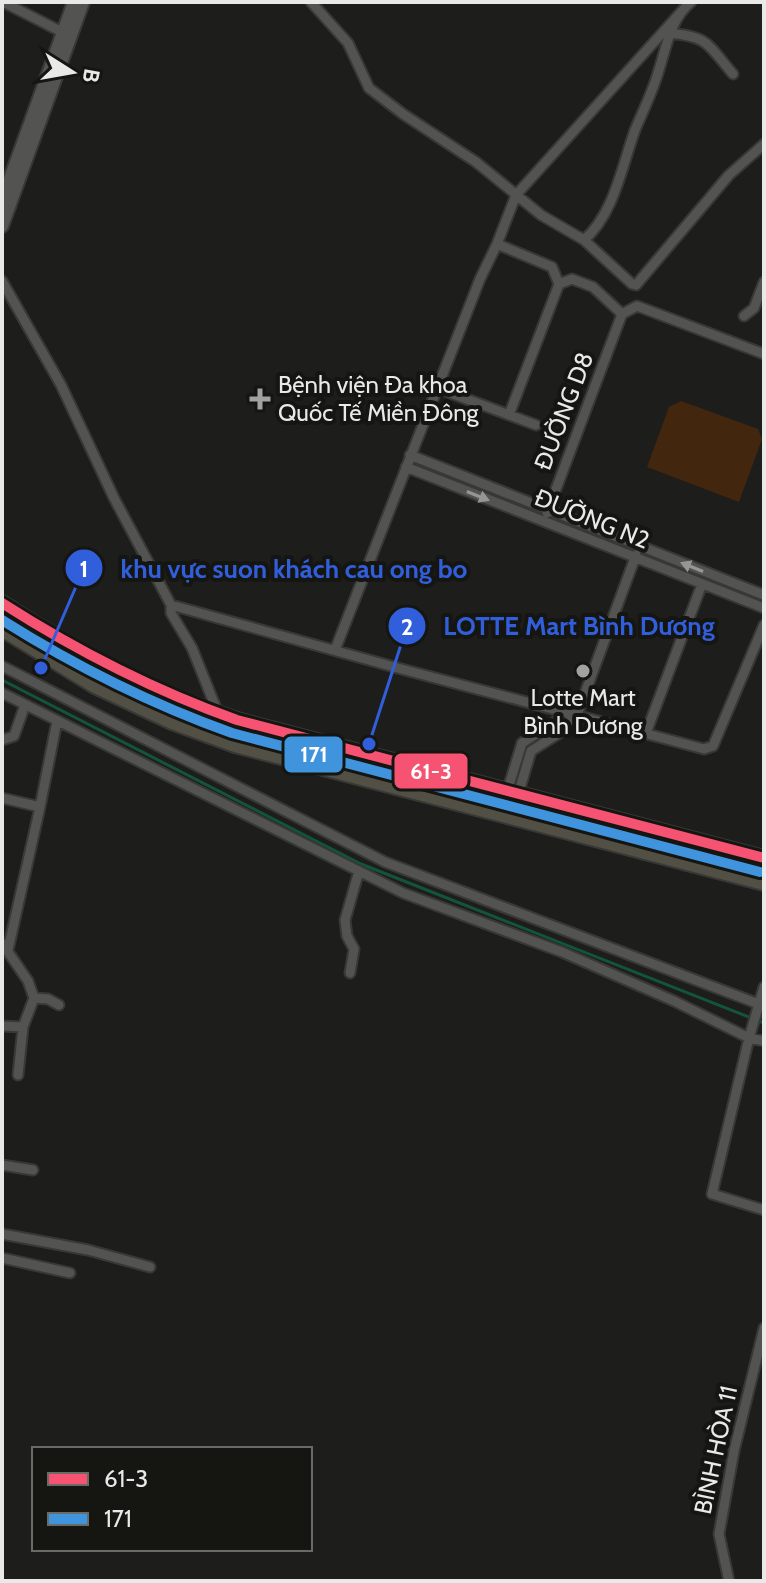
<svg xmlns="http://www.w3.org/2000/svg" width="766" height="1583" font-family="Cabin,sans-serif">
	<rect width="100%" height="100%" fill="#1d1d1c"/>
	<path fill="#42270e" d="M681 401 758 429 762 439 739 502 647 467 669 407Z"/>
	<g fill="none" stroke-linecap="round" stroke-linejoin="round">
		<path stroke="#13543c" stroke-width="3" d="M2 680 361 864 764 1023"/>
		<defs>
			<path id="minor" d="M3 2 62 32
				M311 2 348 43 369 88 403 114 476 162 541 215 584 240 632 284 636 285 729 175 764 144
				M669 33C710 37 707 44 733 74
				M584 240C614 214 622 166 635 130 643 111 652 93 658 73 666 49 670 19 691 2
				M497 244 552 267 559 284
				M2 281 61 385 114 498 171 605V613L192 648 218 713
				M559 284 572 279 593 287 622 314
				M622 314 637 306 764 354
				M744 316 754 308 764 282
				M437 388 536 425
				M509 415 559 284
				M410 455 764 595
				M406 467 764 608
				M547 513 622 314
				M171 605 405 670 704 749 713 746 764 625
				M335 650 480 279 497 244 516 195 682 11
				M2 666 385 862 764 1006
				M2 693 403 893 562 952 674 1001 749 1038 764 1041
				M646 733 702 584
				M2 740 14 736 25 705
				M507 792 522 743 555 722 564 724
				M518 795 531 751 561 732 564 724 577 715 636 555
				M2 798 40 807 57 721
				M2 943 28 981 34 998 23 1027 18 1075
				M8 950 40 807
				M350 973 354 949 347 936 345 920 359 871
				M764 987 749 1038 712 1194 764 1210
				M34 998 48 999 59 1005
				M2 1026 23 1027
				M2 1165 33 1170
				M2 1234 88 1250 150 1267
				M2 1258 70 1273
				M729 1581 719 1534 734 1451 764 1328"/>
			<path id="secondary" d="M2 201 74 2
				M2 226 83 2"/>
			<path id="trunk" d="M2 603C76 652 153 692 237 720L764 858
				M2 629 95 686 172 722 235 745 764 883"/>
		</defs>
		<use href="#minor" stroke="#383837" stroke-width="13"/>
		<use href="#secondary" stroke="#383837" stroke-width="16"/>
		<use href="#trunk" stroke="#383837" stroke-width="18"/>
		<use href="#minor" stroke="#535352" stroke-width="9"/>
		<use href="#secondary" stroke="#535352" stroke-width="12"/>
		<use href="#trunk" stroke="#525045" stroke-width="14"/>
		<defs>
			<path id="bus-1" d="M2 603C77 651 153 690 237 720L764 858"/>
			<path id="bus-2" d="M2 620C75 666 151 704 232 733L760 872"/>
		</defs>
		<use href="#bus-1" stroke="#151512" stroke-width="16"/>
		<use href="#bus-2" stroke="#151512" stroke-width="16"/>
		<use href="#bus-1" stroke="#f65372" stroke-width="10"/>
		<use href="#bus-2" stroke="#4094de" stroke-width="10"/>
	</g>
	<defs><path id="oneway-solid" d="M-6-.8H1V-3.2L6.5 0L1 3.2V.8H-6Z" transform="scale(2)"/></defs>
	<g fill="#969795">
		<use href="#oneway-solid" transform="translate(478 496) rotate(22)"/>
		<use href="#oneway-solid" transform="translate(692 567) rotate(-158)"/>
	</g>
	<g fill="#a2a2a0" stroke="#151512" stroke-width="3">
		<path d="M256 387h8v8h8v8h-8v8h-8v-8h-8v-8h8z"/>
		<circle cx="583" cy="671" r="8"/>
	</g>
	<g text-anchor="middle" stroke-width="8" stroke-linejoin="round" paint-order="stroke">
		<g font-size="24" fill="#e9eae7" stroke="#151512" text-anchor="start">
			<text x="278" y="393">Bệnh viện Đa khoa<tspan x="278" dy="28">Quốc Tế Miền Đông</tspan></text>
			<text x="583" y="706" text-anchor="middle">Lotte Mart<tspan x="583" dy="28">Bình Dương</tspan></text>
		</g>
		<g font-size="24" fill="#e9eae7" stroke="#151512">
			<text transform="translate(564 411) rotate(-69)" y="8">ĐƯỜNG D8</text>
			<text transform="translate(592 519) rotate(22)" y="8">ĐƯỜNG N2</text>
			<text transform="translate(716 1450) rotate(-78)" y="8">BÌNH HÒA 11</text>
		</g>
	</g>
	<path fill="none" stroke="#315eda" stroke-width="3" d="M41 668L84 568M369 744L407 626"/>
	<g fill="#315eda" stroke="#151512" stroke-width="3">
		<circle cx="41" cy="668" r="8"/>
		<circle cx="369" cy="744" r="8"/>
		<circle cx="84" cy="568" r="20"/>
		<circle cx="407" cy="626" r="20"/>
	</g>
	<g font-size="24" text-anchor="middle" font-weight="bold" fill="#fff">
		<text x="84" y="577">1</text>
		<text x="407" y="635">2</text>
	</g>
	<g font-size="26" text-anchor="middle" font-weight="bold" fill="#315eda" stroke="#151512" stroke-width="8" stroke-linejoin="round" paint-order="stroke">
		<text x="294" y="578">khu vực suon khách cau ong bo</text>
		<text x="579" y="635">LOTTE Mart Bình Dương</text>
	</g>
	<g stroke="#151512" stroke-width="3">
		<rect x="283" y="735" width="61" height="39" rx="8" fill="#4094de"/>
		<rect x="393" y="752" width="76" height="38" rx="8" fill="#f65372"/>
	</g>
	<g font-size="22" text-anchor="middle" font-weight="bold" fill="#fff">
		<text x="314" y="762">171</text>
		<text x="431" y="779">61-3</text>
	</g>
	<rect width="766" height="1583" fill="none" stroke="#e9eae7" stroke-width="8"/>
	<rect x="32" y="1447" width="280" height="104" fill="#151512" stroke="#6a6a67" stroke-width="2"/>
	<rect x="48" y="1473" width="40" height="12" fill="#f65372" stroke="#6a6a67" stroke-width="2"/>
	<text x="104" y="1487" font-size="24" fill="#e9eae7">61-3</text>
	<rect x="48" y="1513" width="40" height="12" fill="#4094de" stroke="#6a6a67" stroke-width="2"/>
	<text x="104" y="1527" font-size="24" fill="#e9eae7">171</text>
	<g transform="translate(72 72) rotate(101)" stroke="#151512" stroke-width="6" paint-order="stroke">
	<path d="M0-6L14 30L0 20L-14 30Z" fill="#e9eae7"/>
	<text y="-12" font-size="22" font-weight="bold" text-anchor="middle" fill="#e9eae7">B</text>
	</g>
</svg>
